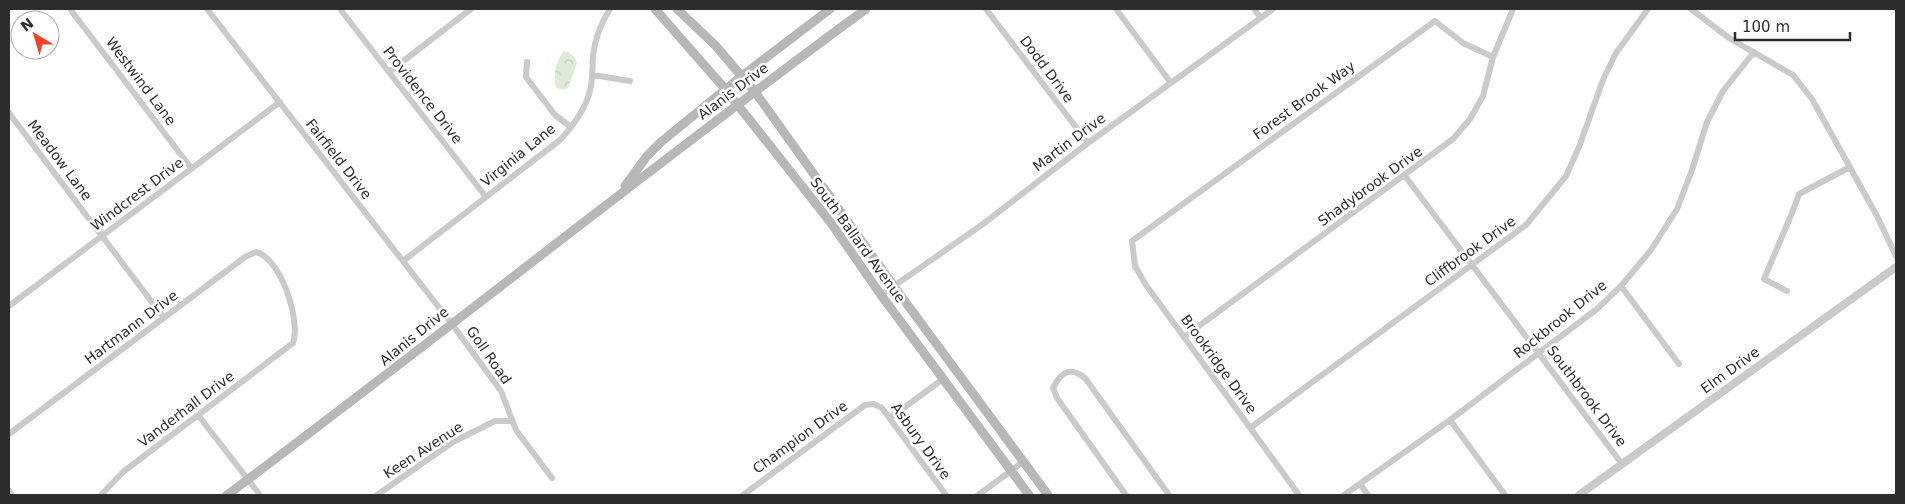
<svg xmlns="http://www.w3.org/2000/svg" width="1905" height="504" font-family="'DejaVu Sans',sans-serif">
	<defs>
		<pattern id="park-crowns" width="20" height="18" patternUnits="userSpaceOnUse" patternTransform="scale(1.25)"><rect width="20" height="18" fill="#dfebd9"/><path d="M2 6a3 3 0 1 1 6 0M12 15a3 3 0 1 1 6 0" fill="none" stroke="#c0cabb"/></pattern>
	</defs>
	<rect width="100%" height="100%" fill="#fff"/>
	<path fill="url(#park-crowns)" d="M564 51C570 52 576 57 577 63L568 88 565 90 557 88C551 81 557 58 564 51Z"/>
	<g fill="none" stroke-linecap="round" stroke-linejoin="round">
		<path stroke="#cacaca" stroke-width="6" d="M70 9 191 168
			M207 9 451 323 501 391 516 430 552 478
			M340 9 486 197
			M986 9 1088 143
			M1116 9 1171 83
			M1254 9 1261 18
			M1691 9 1729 38 1793 75 1812 99 1877 216 1896 256
			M527 62 526 77 555 115 571 127
			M389 72 471 9
			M593 75 630 81
			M9 113 164 318
			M1405 176 1622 464
			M403 261 560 140C573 126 585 110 590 91 593 79 592 68 593 56 595 38 601 23 610 9
			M1621 286 1679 364
			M1787 291 1764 279 1792 213 1799 194 1850 167
			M881 295 983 224 1088 143 1273 9
			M9 306 280 102
			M1184 337 1453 139 1470 119 1483 96 1493 57 1513 9
			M198 415 260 495
			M890 418 943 379
			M1450 420 1505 495
			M1250 428 1526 225 1566 176 1579 147 1603 80 1616 53 1648 9
			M9 434 245 257 256 252C281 258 301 321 293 343L123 472 101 495
			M1360 484 1368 495
			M9 491 12 495
			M377 495 453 442 495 421H512
			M743 495 865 405 874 404 882 408 946 495
			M978 495 1023 462
			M1126 495 1057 398 1053 388C1061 372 1070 366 1085 378L1169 495
			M1299 495 1146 285 1135 266 1132 241 1435 21 1463 43 1493 57
			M1344 495 1450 420 1597 309 1621 286 1651 250 1677 209 1692 170 1707 122 1723 91 1754 52"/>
		<path stroke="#cacaca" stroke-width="8" d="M1579 495 1896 267"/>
		<path stroke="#b7b7b7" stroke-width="9" d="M655 9 726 90 831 223 881 295 1029 495
			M677 9 715 45 755 92 901 296 1048 495
			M625 186 647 156 661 142 742 76 830 9
			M227 495C442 335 650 167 866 9"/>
	</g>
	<g text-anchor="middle" stroke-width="5" stroke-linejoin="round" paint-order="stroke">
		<g font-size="14" fill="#2d2d2d" stroke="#fff">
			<text transform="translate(1047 69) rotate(53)" y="5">Dodd Drive</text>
			<text transform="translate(141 81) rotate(53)" y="5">Westwind Lane</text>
			<text transform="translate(733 91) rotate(-37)" y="5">Alanis Drive</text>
			<text transform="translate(423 95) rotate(52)" y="5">Providence Drive</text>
			<text transform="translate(1304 100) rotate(-36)" y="5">Forest Brook Way</text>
			<text transform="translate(1069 142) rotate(-37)" y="5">Martin Drive</text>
			<text transform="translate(518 155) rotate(-39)" y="5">Virginia Lane</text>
			<text transform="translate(339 159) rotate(52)" y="5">Fairfield Drive</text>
			<text transform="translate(60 160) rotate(53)" y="5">Meadow Lane</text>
			<text transform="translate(1370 186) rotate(-36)" y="5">Shadybrook Drive</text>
			<text transform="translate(137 194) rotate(-37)" y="5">Windcrest Drive</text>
			<text transform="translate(858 240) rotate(54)" y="5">South Ballard Avenue</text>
			<text transform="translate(1470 251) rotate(-36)" y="5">Cliffbrook Drive</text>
			<text transform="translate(1560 319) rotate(-39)" y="5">Rockbrook Drive</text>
			<text transform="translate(131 327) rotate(-37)" y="5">Hartmann Drive</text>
			<text transform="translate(414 336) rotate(-39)" y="5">Alanis Drive</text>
			<text transform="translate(489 355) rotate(55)" y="5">Goll Road</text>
			<text transform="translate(1219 364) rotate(54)" y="5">Brookridge Drive</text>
			<text transform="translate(1730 370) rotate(-36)" y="5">Elm Drive</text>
			<text transform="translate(1587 396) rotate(53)" y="5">Southbrook Drive</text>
			<text transform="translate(186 409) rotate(-37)" y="5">Vanderhall Drive</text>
			<text transform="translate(800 437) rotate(-36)" y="5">Champion Drive</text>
			<text transform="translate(921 441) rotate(54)" y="5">Asbury Drive</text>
			<text transform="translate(423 450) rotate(-33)" y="5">Keen Avenue</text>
		</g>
	</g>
	<rect width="1905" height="504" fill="none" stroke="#2d2d2d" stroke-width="20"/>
	<g transform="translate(35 35) rotate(322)"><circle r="24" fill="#ffffff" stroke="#ababab"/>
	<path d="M0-4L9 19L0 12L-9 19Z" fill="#ec4327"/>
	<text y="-8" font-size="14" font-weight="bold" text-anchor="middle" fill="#2d2d2d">N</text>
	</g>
	<path d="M1735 32v8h115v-8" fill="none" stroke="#2d2d2d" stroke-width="2.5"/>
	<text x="1742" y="32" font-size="15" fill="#2d2d2d" stroke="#ffffff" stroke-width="4" paint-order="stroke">100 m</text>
</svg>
